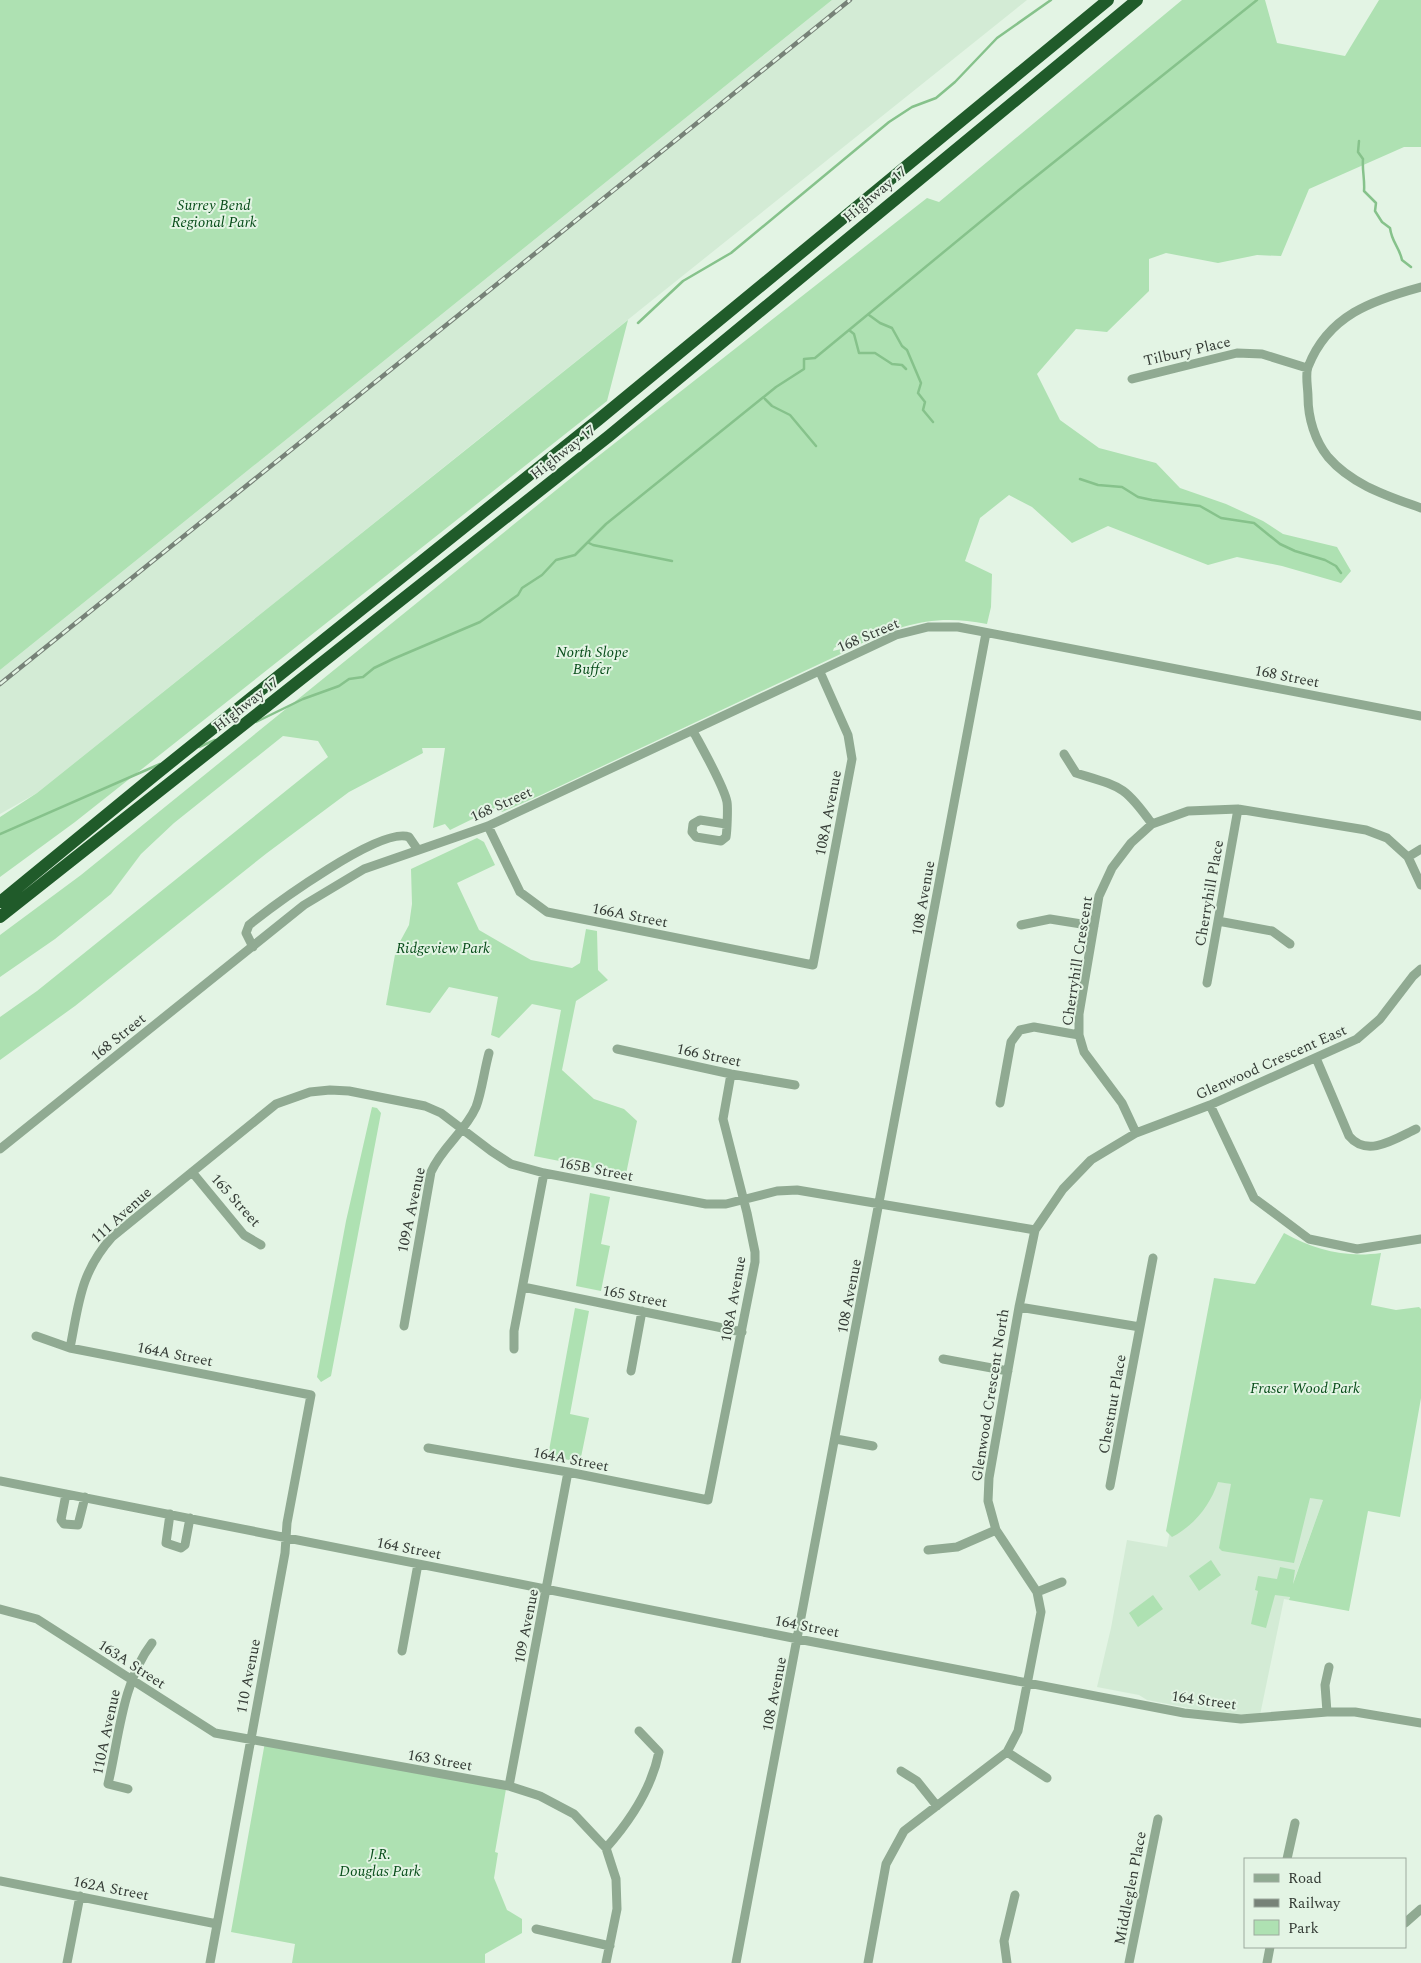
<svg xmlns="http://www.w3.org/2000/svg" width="1421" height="1963" font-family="Spectral,serif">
	<rect width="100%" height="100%" fill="#e3f4e4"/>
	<path fill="#d3ebd5" d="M832 0H1027L37 793 0 814V670Z
		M1180 1475 1323 1500 1293 1583 1289 1600 1284 1599 1260 1715 1215 1713 1147 1700 1139 1695 1097 1687 1111 1628 1127 1540 1167 1547Z"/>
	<path fill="#aee1b2" d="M0 0H832L0 670Z
		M1182 0H1265L1277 43 1345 56 1379 0H1421V147H1404L1309 189 1281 256 1257 255 1218 263 1166 253 1149 259V291L1107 332 1076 329 1037 374 1060 420 1099 448 1156 463 1180 488 1226 504 1263 521 1283 534 1337 547 1351 571 1341 583 1282 566 1237 557 1208 565 1108 526 1072 543 1032 507 1009 495 980 518 965 561 992 574 991 607 987 624C934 614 904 624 856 646L847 641 834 648 833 651 841 649 848 650 845 652 541 795 502 812 497 807 450 830 445 824 433 828 445 748H422L423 753 349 792 267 853 75 1006 0 1060V1017L37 991 328 757 318 741 283 736 174 823 141 854 111 894 55 939 0 977V935L81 875 592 461 927 198 939 202Z
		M628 320 607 401 75 822 0 877V817L37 793Z
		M477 838 484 842 495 865 457 883 479 930 531 960 572 968 580 963 586 929 597 931 598 970 608 980 576 1001 562 1070 594 1099 624 1109 637 1121 626 1174 534 1156 561 1010 532 1004 499 1038 491 1035 498 997 449 987 430 1013 386 1005 396 949 409 925 412 904 411 869Z
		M372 1107 377 1108 381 1113 331 1376 321 1382 317 1377 346 1221Z
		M590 1193 610 1197 601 1244 610 1246 601 1291 576 1286Z
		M1284 1233C1314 1250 1346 1258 1381 1253L1371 1305 1396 1310 1419 1307 1421 1309V1398L1400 1517 1368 1511 1349 1611 1289 1600 1290 1597 1275 1595 1266 1628 1251 1624 1258 1591 1255 1590 1258 1576 1277 1579 1280 1567 1295 1570 1293 1584 1323 1500 1310 1498 1294 1563 1222 1551 1219 1548 1231 1484 1218 1482C1210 1505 1195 1525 1172 1537L1166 1531 1214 1278 1255 1284Z
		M575 1308 589 1311 570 1414 589 1418 580 1462 548 1456Z
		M1211 1560 1221 1575 1199 1591 1189 1576Z
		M1153 1595 1163 1609 1138 1627 1129 1613Z
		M265 1742 506 1789 495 1852 498 1853 494 1878 507 1910 522 1919V1933L485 1954V1963H292L295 1944 231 1932Z"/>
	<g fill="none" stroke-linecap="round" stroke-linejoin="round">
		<path stroke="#86c28b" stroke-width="2.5" d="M1359 141 1358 152 1363 159C1362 170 1365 180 1364 191L1376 203 1375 211 1382 222 1390 228C1392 243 1399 246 1402 260L1411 267
			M869 315 880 323 892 328 902 346 907 350 921 383 918 393 925 402 923 410 933 422
			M638 323 683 281 731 253 889 122 912 107 936 98 955 82 997 38 1051 0
			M849 330 854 334 859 353H875L892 364 902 365 906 369
			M765 399 772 406 790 415 816 446
			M1080 479 1098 485 1122 487 1138 497 1152 500 1200 506 1221 518 1254 523 1280 544 1295 551 1325 560 1336 566 1341 573
			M589 543 593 545 672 561
			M256 722 303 699 339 686 349 679 363 677 374 668 393 659 480 622 518 595 522 588 542 575 556 560 575 555 606 524 776 387 804 369V359L815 358 1019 190 1257 0
			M199 747 215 740
			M0 834 160 764"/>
		<path stroke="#90aa92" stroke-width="9" d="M1421 287C1373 300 1328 315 1308 367 1305 375 1308 388 1308 397 1308 418 1315 441 1328 457 1352 485 1388 496 1421 508
			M1132 379 1237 353 1262 354 1307 368
			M693 731C701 746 724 786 727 802 728 808 727 832 726 837L721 841 696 837 692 832 693 824 700 820 726 824
			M1064 754 1076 773C1121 787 1124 785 1152 824
			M488 826 520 892 547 912 813 965 852 759 848 735 820 672
			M1408 857 1421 849
			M1218 921 1272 931 1290 944
			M1021 925 1050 919 1094 926
			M253 947 246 933 249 925C274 905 381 826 409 837L418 850
			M1207 983 1238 809
			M617 1049 731 1074 795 1085
			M1316 1058 1349 1136C1367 1158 1395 1139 1416 1129
			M1000 1103 1011 1042 1020 1030 1034 1027 1079 1035
			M1210 1105 1254 1198 1309 1239 1357 1249 1421 1239
			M1136 1133 1122 1103 1084 1052 1079 1035V1014L1099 896 1112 868 1131 843 1152 824 1188 811 1238 809 1366 830 1387 838 1408 857 1421 885
			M0 1149 304 905 364 869 488 826 896 635 928 627H958L1421 716
			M192 1172 244 1235 261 1245
			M523 1287 742 1332
			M1019 1307 1140 1327
			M404 1326 431 1172C442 1147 465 1132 476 1107 482 1091 484 1071 489 1053
			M36 1336 70 1348 311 1395 287 1523 285 1553 210 1963
			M70 1348C79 1303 80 1273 112 1237L276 1104 310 1092 330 1090 349 1091 425 1106 441 1113 491 1151 511 1164 544 1173 706 1204H726L777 1191 797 1190 1035 1230
			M514 1349V1331L544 1173
			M943 1359 1008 1371
			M631 1371 642 1311
			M836 1439 873 1446
			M428 1448 568 1472 708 1500 755 1262V1252L747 1213 723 1119 731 1074
			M0 1481 798 1639 1184 1713 1241 1719 1327 1712H1355L1421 1723
			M1110 1486 1153 1258
			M66 1494 61 1520 64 1524 78 1525 85 1497
			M170 1514 166 1543 181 1548 185 1545 190 1518
			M928 1550 957 1547 996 1530
			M1037 1592 1062 1582
			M0 1609 37 1619 215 1733 509 1786 540 1796 574 1814 606 1848
			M402 1651 418 1564
			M1327 1712 1325 1685 1329 1667
			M1007 1752 1047 1778
			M901 1771 917 1781 937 1806
			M509 1786 568 1472
			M128 1789 108 1784C119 1738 122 1682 152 1643
			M1287 1859 1295 1823
			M0 1881 217 1924
			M1405 1923 1421 1909
			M536 1929 610 1946
			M67 1963 80 1896
			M606 1963 617 1909 616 1879 606 1848C630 1821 652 1787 659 1752L639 1731
			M736 1963 986 633
			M868 1963 886 1864 904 1831 1007 1752 1018 1731 1041 1612 1037 1592 996 1530 988 1501 989 1478 1019 1307 1035 1230 1063 1189 1091 1160 1136 1133 1210 1105 1357 1039 1380 1019 1413 976 1421 969
			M1007 1963 1004 1941 1015 1895
			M1129 1963 1158 1819
			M1267 1963 1270 1947"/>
		<path stroke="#205b2a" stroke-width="12" d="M0 902 155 775 598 420 1108 0
			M0 917 609 436 1137 0"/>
		<defs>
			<path id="rail" d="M0 684 850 0"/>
		</defs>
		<use href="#rail" stroke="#778278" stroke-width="4.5"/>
		<use href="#rail" stroke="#e3f4e4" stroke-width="2.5" stroke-dasharray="8" stroke-linecap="butt"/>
	</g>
	<g text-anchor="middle" stroke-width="4" stroke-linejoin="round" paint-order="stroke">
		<g font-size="15" fill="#343b35" stroke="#e3f4e4">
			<text transform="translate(875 194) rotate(-40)" y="5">Highway 17</text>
			<text transform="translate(1187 351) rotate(-13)" y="5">Tilbury Place</text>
			<text transform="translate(563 452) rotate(-38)" y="5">Highway 17</text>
			<text transform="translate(868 635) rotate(-23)" y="5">168 Street</text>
			<text transform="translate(1287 676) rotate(11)" y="5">168 Street</text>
			<text transform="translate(246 704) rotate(-38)" y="5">Highway 17</text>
			<text transform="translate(501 804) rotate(-24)" y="5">168 Street</text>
			<text transform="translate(828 813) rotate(-79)" y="5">108A Avenue</text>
			<text transform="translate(1209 893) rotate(-80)" y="5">Cherryhill Place</text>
			<text transform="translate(923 898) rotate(-80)" y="5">108 Avenue</text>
			<text transform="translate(630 915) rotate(11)" y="5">166A Street</text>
			<text transform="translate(1077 961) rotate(-81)" y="5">Cherryhill Crescent</text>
			<text transform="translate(118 1037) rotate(-39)" y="5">168 Street</text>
			<text transform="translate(709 1055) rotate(12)" y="5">166 Street</text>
			<text transform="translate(1271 1062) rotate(-24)" y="5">Glenwood Crescent East</text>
			<text transform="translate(596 1169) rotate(11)" y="5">165B Street</text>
			<text transform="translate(236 1200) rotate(48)" y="5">165 Street</text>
			<text transform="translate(411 1210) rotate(-78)" y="5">109A Avenue</text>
			<text transform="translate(121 1215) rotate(-42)" y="5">111 Avenue</text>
			<text transform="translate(635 1296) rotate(11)" y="5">165 Street</text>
			<text transform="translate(849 1296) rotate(-79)" y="5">108 Avenue</text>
			<text transform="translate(733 1299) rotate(-80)" y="5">108A Avenue</text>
			<text transform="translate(175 1354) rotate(11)" y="5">164A Street</text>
			<text transform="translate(990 1395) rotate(-81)" y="5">Glenwood Crescent North</text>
			<text transform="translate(1112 1404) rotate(-80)" y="5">Chestnut Place</text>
			<text transform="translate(571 1459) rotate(11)" y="5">164A Street</text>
			<text transform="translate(409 1548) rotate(11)" y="5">164 Street</text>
			<text transform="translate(526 1626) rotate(-79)" y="5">109 Avenue</text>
			<text transform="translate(807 1626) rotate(11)" y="5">164 Street</text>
			<text transform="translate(132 1664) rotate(33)" y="5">163A Street</text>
			<text transform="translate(248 1676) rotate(-79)" y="5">110 Avenue</text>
			<text transform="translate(774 1694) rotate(-79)" y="5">108 Avenue</text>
			<text transform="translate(1204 1700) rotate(8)" y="5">164 Street</text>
			<text transform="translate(106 1732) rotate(-78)" y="5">110A Avenue</text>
			<text transform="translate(440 1760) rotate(10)" y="5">163 Street</text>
			<text transform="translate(111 1888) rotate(11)" y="5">162A Street</text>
			<text transform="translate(1130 1888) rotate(-79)" y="5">Middleglen Place</text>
		</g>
		<g font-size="15" font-style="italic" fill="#084d1a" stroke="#e3f4e4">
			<text x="214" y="210">Surrey Bend<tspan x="214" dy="17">Regional Park</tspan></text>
			<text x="592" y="657">North Slope<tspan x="592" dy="17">Buffer</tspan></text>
			<text x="443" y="953">Ridgeview Park</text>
			<text x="1305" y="1393">Fraser Wood Park</text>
			<text x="380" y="1859">J.R.<tspan x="380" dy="17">Douglas Park</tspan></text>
		</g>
	</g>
	<rect x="1244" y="1858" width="162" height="90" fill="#e3f4e4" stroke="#9daa9e"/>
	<rect x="1254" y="1874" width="25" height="8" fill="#90aa92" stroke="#9daa9e"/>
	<text x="1288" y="1883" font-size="15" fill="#343b35">Road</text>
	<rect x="1254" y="1899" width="25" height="8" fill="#778278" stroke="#9daa9e"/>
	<text x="1288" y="1908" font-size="15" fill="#343b35">Railway</text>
	<rect x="1254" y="1920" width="25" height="15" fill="#aee1b2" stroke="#9daa9e"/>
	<text x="1288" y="1933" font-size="15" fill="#343b35">Park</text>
</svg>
